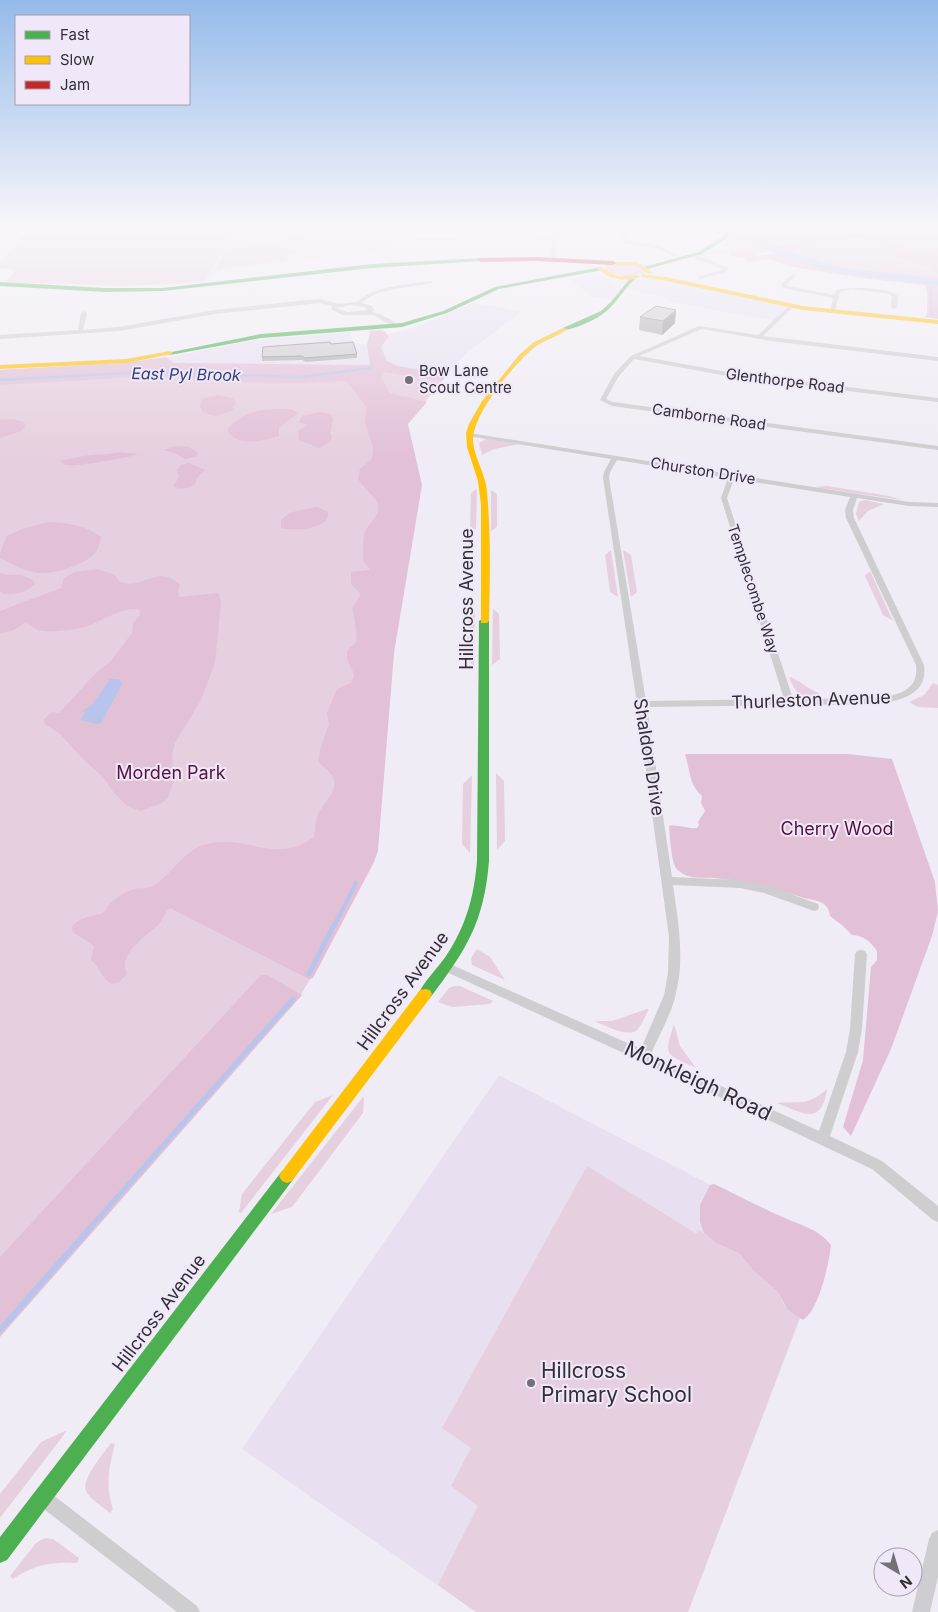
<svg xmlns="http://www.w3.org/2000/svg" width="938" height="1612" font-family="Inter,sans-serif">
	<rect width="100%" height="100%" fill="#f0ecf5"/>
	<path fill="#e8e0f0" d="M297 229H341L397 238 383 251 216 271 209 282H204L230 236 266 243Z
		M598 276 612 279 617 285V294L613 300 590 296 570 279Z
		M648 278 697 288 789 307 774 321 667 301 668 298 627 289 632 280Z
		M474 303 522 311 466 353 446 377 384 368 380 346 389 334 413 328Z
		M350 332 353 343 368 345 371 366 174 364 165 358 256 340Z
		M499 1075 828 1246 688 1612H476L242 1449Z"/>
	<path fill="#e6cfde" d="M29 229H234L204 282 124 286 6 282 16 270 0 268V263Z
		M731 229H938V267L890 248 889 255C905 263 923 265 938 273V276L927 277 898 272 863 271 824 264 786 250 845 240H870L856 235 750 255 734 252 699 256 711 251 732 249 722 245 731 238Z
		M291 237 316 241 299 249 273 245Z
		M232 239 299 251 287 256 284 261 216 269Z
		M608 265C622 265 638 261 647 273L627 277 604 270Z
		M165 358 174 364 371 366 443 380 407 424 311 978 301 994 0 1335V370L123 364Z
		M486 439 520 444 494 449 482 455 479 443Z
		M827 486 889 496 902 500 814 487Z
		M477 489 476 530 470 526 471 493Z
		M491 490 497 494V527L491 531Z
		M865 500 884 504 868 511 859 521 856 514 859 502Z
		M611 550 618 597 610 592 605 555Z
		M623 550 631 555 637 592 631 597Z
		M870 571 893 621 883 615 865 576Z
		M475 609 474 666 467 660 468 615Z
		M493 609 499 614 500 659 492 665Z
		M789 677C797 678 809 690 819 693L820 696C799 695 797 697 789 677Z
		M933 683 938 685V708L918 707 909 702 924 695Z
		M496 773 504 781 505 841 497 850Z
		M471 776H472L470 853 462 844 463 784Z
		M477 949 490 957 505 980 472 965 471 958Z
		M454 986H460L493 1001 490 1004 452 1007 438 1002 449 988Z
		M647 1009H649C645 1016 642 1025 637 1030 629 1038 603 1025 595 1021H612Z
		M674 1024 680 1046 696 1068C666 1053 663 1058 674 1024Z
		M827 1089C821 1127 803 1113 777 1103 800 1100 805 1108 827 1089Z
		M333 1095 241 1213 239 1212 242 1194 315 1102Z
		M363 1097 364 1098 363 1113 292 1207 271 1214Z
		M587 1166 697 1234 699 1230 716 1243 739 1253 753 1270 777 1291 784 1305 800 1317 688 1612H476L438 1585 478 1506 451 1486 471 1448 442 1428Z
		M65 1431 66 1432 0 1518V1494L41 1442Z
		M111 1443 115 1444C109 1467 105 1486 113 1509L110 1513C103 1507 90 1499 86 1491 81 1479 104 1453 111 1443Z
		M45 1538 53 1539 79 1558 77 1563C50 1562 36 1564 13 1579L10 1576 36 1543Z"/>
	<path fill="#e2c1d6" d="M856 235 869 236 901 244 913 252 938 254V273C923 264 905 263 889 254L890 248C869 229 812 245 788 251L824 264 863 271 898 272 927 277 938 276V319L924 317 927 314C927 305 929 292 924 285L862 278 787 266 769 259 751 262 745 260 746 258 731 256 729 253 734 252 732 250 736 249 758 256 777 253 753 245 760 244 771 247Z
		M380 330 384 331 389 336 381 347 387 361 398 366 448 375 442 381 383 372 381 377 390 393 427 402 408 424 422 485 394 653 378 851 374 862 313 978 309 979 170 908C164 913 164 918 159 924 146 937 117 953 127 974L119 982 112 984C101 979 100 967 91 960L94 946 74 933 71 928C83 913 97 918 105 911 106 910 107 907 109 905 115 898 122 894 131 890 138 887 147 889 153 886 172 875 183 850 207 844 247 833 274 866 314 837 316 830 315 823 317 817 321 803 344 789 330 773 327 769 322 766 318 762L320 750 329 724 327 713 337 689 351 683 354 676C353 668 346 663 347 655 347 647 353 647 356 642 358 640 354 612 352 608L360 596 359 592 351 584V572L370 570 363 560C364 551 362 540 365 532 369 522 384 513 376 500 370 492 363 487 358 479L360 469 371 460 373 455V447L365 423 366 406 346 381 302 383 237 382 164 377H136L0 385V370L122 363 166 357 174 363 370 365 367 345 370 333 368 331Z
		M218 395 232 398 236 402 232 411 215 416 203 413 200 407 201 399Z
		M291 409 298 413 279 428V436C265 440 237 448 228 431 229 424 233 425 238 420 252 408 273 409 291 409Z
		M320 412 331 414 333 419 330 433 332 437 330 442 319 448 299 440 298 431 307 425 299 422 302 416Z
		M12 419 24 422 25 426 21 431 0 438V420Z
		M176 446 189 447 198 453 196 457 185 459 175 453 163 450Z
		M119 452 138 454C127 458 76 467 66 465 63 464 63 463 60 461 70 459 81 456 91 455 101 454 110 455 119 452Z
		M189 463 205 470 197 478 195 484C188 488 181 491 173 486L179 477 177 470 181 465Z
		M317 507 328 512C330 530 294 531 281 528V520C291 510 305 509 317 507Z
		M48 522C67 523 86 525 101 537 100 544 97 553 91 557 79 566 55 574 40 573 25 572 13 564 0 558 0 549 4 544 7 536L22 529Z
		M98 569 115 575 119 581C141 593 156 562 180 585L178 590 179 597 218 593 221 602 215 663 201 700 175 743 172 754 174 781 168 797 162 803 141 811 127 806 114 793 103 777 84 760 59 733 45 724 44 719 52 712 59 713 95 674 111 661 132 633 133 623 140 615V610C124 604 97 625 81 628 71 630 47 633 38 630 34 628 30 624 25 623L12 631 0 633V611L61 588 64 578 75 572Z
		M0 573C14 577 20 572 33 580L35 584C26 593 16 594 3 594L0 591Z
		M685 754H848L892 759 935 882 938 911 932 936 891 1049 851 1136 843 1127 863 1060 871 967 877 960V951C870 941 864 936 852 935L843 926 830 916C828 899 813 901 801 897 775 889 750 882 723 879 711 877 699 879 688 876 684 875 678 871 676 868 671 860 670 836 669 826 679 824 687 829 697 828L699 825 698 822 705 811 701 803 702 796C689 785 690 770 685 754Z
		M261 975H267L302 995 0 1337V1257Z
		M714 1184C738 1195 761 1208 785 1218 802 1226 819 1229 831 1245 829 1264 819 1310 803 1320L788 1310 777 1291 753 1270 739 1253 716 1243 704 1233 700 1222V1205L710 1185Z"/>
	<path fill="#b9c4ec" d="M110 679H118L123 683 101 723 97 724 80 720 85 713 83 710 91 706Z"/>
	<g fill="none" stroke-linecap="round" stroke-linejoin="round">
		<path stroke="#b9c4ec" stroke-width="2" d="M930 281 932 317"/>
		<path stroke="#b9c4ec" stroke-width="2.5" d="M0 380 143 372 301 377 371 368"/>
		<path stroke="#b9c4ec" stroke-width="4" d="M334 926 356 883"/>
		<path stroke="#b9c4ec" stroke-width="5" d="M309 974 334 925
			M89 1229 293 999"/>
		<path stroke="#b9c4ec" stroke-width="6" d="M0 1330 90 1228"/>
		<path fill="#b9c4ec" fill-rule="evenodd" d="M705 229H719L728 233 723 236Z
			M759 241 838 267 938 279V285L838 273 808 265 756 246 754 244Z"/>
		<path fill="#cecdd0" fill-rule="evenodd" d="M257 229H263L255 232 253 231Z
			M350 229H360L416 238 552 237 553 229H557L555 260 553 261 551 260 552 239 416 240Z
			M621 229H625L626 240 658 246 684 258 680 259 655 248 622 242Z
			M691 255H695L728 268 726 272 699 279V277L723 269 691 257Z
			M793 274 797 275 787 284V286L834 295 836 290C851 287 886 286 898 296L897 307 894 309 891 307 892 296 890 294 851 289 840 292 835 311 830 312 833 298 783 288 782 283Z
			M431 281 433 283C414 287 375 288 362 303L372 306 374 310 372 312C382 314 391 319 399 326L396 328 373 315H342L331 309 333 306 320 303 215 314 119 331 0 339V335L78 330 81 313 84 311 87 313 83 330 119 327 215 310 287 302 320 299 338 304 358 302C370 286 411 284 431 281ZM351 305 364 307 368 310 347 312 336 308Z
			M791 304 793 307 763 336 938 357V361L771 341 702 329 639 356 733 373 938 398V402L733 377 634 359 619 376 606 399 613 402 938 446V450L612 406 600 400 614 374 631 356 699 326 758 335Z
			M469 433 909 502 938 503V507L909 506 857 498 853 510 854 518 924 665C928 693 904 699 881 704L647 707 672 877 740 880 769 886 818 904 819 907 818 910 814 911 764 893 740 888 673 885C678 921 685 957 676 993 672 1013 659 1035 651 1054L819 1131 846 1052 850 1029 855 954 857 951 861 950 865 951 867 954 862 1029 858 1052 830 1136 882 1161 938 1206V1222L933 1220 872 1169 711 1093 442 970 440 967 442 964 446 962 450 964 641 1049 664 995 668 973 669 937 637 704 603 478 604 472 611 459 467 436 466 435ZM617 460 728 478 721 498 784 699 646 701 609 478 610 472ZM734 479 850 497 845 510 846 518 916 665C919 689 901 694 881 698L793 699 727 498Z
			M42 1489 48 1491 197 1606 200 1612H177L36 1503 34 1497 36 1491Z
			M938 1530V1577L930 1612H912L929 1539 932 1533Z"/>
		<path fill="#4caf50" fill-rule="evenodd" d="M725 229H729V237L702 254 647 269 644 267 698 252 725 235Z
			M481 258 483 261 372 268 163 291 105 292 0 286V282L105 288H163L372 264Z
			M601 267 603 270 499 289 447 313 402 327 261 338 170 355 167 353 261 334 402 323 443 311 495 287Z
			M631 277 636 278C614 299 615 312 582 325 576 327 569 330 563 330V328L601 311 611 302Z
			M484 618 489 621V861C484 923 466 950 430 998L425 999 420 998 418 994C425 980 437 969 446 956 466 926 474 897 477 861L479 621Z
			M287 1169 292 1171 295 1176 292 1181 7 1560 0 1563V1537L282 1171Z"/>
		<path fill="#ffc107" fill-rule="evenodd" d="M637 262 654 273 649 274 636 266H606L603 264 606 262Z
			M601 267 618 276 637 275 640 277C627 283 608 279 598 269Z
			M643 274 666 277 803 306 938 320V324L803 310 666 281 641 277Z
			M563 328 568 329C558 336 545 340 535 347 515 363 472 414 473 441 474 458 486 474 487 492 491 535 490 578 489 621L487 623H481V505L478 481 467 447 466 433 469 424 482 401 519 355 534 342Z
			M170 351 173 353 172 354 126 363 0 369V365L126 359Z
			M425 989 430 990 432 994 430 998 292 1181 287 1183 282 1181 279 1176 282 1171 420 990Z"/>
		<path fill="#c62828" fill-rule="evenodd" d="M537 257 613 261 616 263 613 265 537 261 481 262 478 260 481 258Z"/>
	</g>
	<path fill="#b3afb5" d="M640 317 675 323 662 335 639 330Z
		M331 344 357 354V358L306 362 302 360 262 361V357Z"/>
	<path fill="#928f93" d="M676 310 675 323 662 335 663 321Z"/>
	<path fill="#d0ccd2" stroke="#928f93" d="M656 306 676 310 663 321 640 317Z
		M330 342 331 344 353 342 357 354 305 358 302 356 262 357 263 347Z"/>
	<linearGradient id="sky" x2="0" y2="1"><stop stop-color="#95baea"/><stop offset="0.5" stop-color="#f8f6fa"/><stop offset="1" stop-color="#f8f6fa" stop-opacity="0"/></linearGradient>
	<rect width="938" height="455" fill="url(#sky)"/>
	<g fill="#747078" stroke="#f0e8f9" stroke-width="2">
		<circle cx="409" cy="380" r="5"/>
		<circle cx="531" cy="1383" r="5"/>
	</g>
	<g text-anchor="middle" stroke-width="4" stroke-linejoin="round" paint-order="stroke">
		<g font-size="15" fill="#312e34" stroke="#f0e8f9" text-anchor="start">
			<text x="419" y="376">Bow Lane<tspan x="419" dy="17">Scout Centre</tspan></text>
		</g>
		<g font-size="15" fill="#312e34" stroke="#f0e8f9">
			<text transform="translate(785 381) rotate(7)" y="5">Glenthorpe Road</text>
			<text transform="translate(709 417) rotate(8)" y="5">Camborne Road</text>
			<text transform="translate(703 471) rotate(9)" y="5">Churston Drive</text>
			<text transform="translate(753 589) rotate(72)" y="5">Templecombe Way</text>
		</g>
		<g font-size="16" font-style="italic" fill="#2e3d7c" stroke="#f0e8f9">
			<text transform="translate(186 374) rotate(1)" y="6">East Pyl Brook</text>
		</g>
		<g font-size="18" fill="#312e34" stroke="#f0e8f9">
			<text transform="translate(467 599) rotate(-90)" y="6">Hillcross Avenue</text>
			<text transform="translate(811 700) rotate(-2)" y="6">Thurleston Avenue</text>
			<text transform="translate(649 757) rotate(81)" y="6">Shaldon Drive</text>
			<text transform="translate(403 991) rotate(-54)" y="6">Hillcross Avenue</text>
			<text transform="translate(159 1313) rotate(-53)" y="6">Hillcross Avenue</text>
		</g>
		<g font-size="18" fill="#54123d" stroke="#f0e8f9">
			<text x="171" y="779">Morden Park</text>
			<text x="837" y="835">Cherry Wood</text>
		</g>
		<g font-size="21" fill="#312e34" stroke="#f0e8f9">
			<text transform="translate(698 1081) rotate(25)" y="7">Monkleigh Road</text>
		</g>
		<g font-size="21" fill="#312e34" stroke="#f0e8f9" text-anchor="start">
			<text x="541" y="1378">Hillcross<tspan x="541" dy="24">Primary School</tspan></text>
		</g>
	</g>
	<rect x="15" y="15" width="175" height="90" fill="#f0e8f9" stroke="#a49eaa"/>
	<rect x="25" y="31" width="25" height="8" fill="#4caf50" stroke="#a49eaa"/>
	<text x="60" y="40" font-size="15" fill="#312e34">Fast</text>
	<rect x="25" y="56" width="25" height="8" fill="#ffc107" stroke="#a49eaa"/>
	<text x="60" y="65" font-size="15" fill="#312e34">Slow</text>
	<rect x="25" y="81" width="25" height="8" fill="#c62828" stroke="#a49eaa"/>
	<text x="60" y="90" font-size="15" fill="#312e34">Jam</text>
	<g transform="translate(898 1572) rotate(142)"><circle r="24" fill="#f0e8f9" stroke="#a49eaa"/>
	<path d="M0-4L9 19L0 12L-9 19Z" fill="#747078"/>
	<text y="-8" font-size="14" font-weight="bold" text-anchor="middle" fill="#312e34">N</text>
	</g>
</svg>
